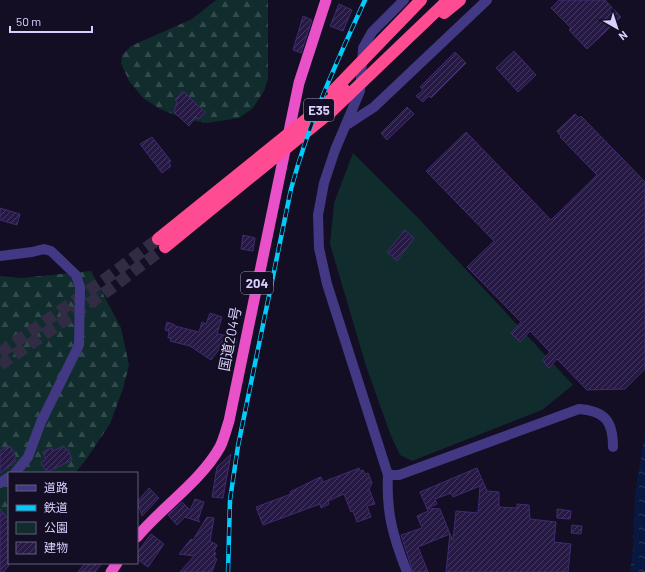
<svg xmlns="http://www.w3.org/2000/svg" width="645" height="572" font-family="Barlow,'Noto Sans JP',sans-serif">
	<defs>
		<pattern id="forest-firs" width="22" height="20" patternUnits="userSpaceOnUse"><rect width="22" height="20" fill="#112c2d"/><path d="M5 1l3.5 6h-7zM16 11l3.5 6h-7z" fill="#334a4c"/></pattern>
		<pattern id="water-ripples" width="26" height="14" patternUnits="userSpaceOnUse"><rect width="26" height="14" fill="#091841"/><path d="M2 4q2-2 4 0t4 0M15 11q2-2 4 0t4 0" fill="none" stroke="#2c395e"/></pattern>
		<pattern id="building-hatch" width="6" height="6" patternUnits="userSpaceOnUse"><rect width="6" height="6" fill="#261a44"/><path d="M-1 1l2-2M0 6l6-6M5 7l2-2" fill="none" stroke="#453a60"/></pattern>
	</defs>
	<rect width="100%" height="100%" fill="#130e23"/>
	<path fill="url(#forest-firs)" d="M216 0H268V79L264 91 253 108 239 118 207 123 185 119 160 109 143 98 129 81 121 63 122 55 131 46 192 19Z
		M91 271 121 328 129 365 123 389 110 424 85 461 75 473H9V533L0 541V276L21 278Z"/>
	<path fill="#112c2d" d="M353 153 420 220 573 385 542 410 412 461 400 455 391 436 366 366 330 244 334 203Z"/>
	<path fill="url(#water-ripples)" d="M645 433V572H630L633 550 635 494Z"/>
	<path fill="url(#building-hatch)" stroke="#402b71" d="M559 0H605L621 17 587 49 569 30 571 28 551 8Z
		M339 4 352 10 343 31 330 26Z
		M303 16 312 20 301 53 293 50Z
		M514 51 536 75 518 92 496 68Z
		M455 52 466 63 431 98 429 96 423 102 416 96 423 90 420 87Z
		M182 92H184L205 112 199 119 196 117 189 126 174 112 177 102 175 100Z
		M407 107 414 114 387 140 381 133Z
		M575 114 579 118 581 116 645 182V369L625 389 587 390 557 359 549 368 542 360 550 352 530 331 520 342 511 333 521 322 467 267 494 241 426 171 466 132 551 220 597 175 560 137 561 136 557 131Z
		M152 137 171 161 169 163 171 166 162 173 140 144Z
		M0 208 20 214 17 225 0 220Z
		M405 230 414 238 397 261 387 252Z
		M243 235 255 238 253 251 241 249Z
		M210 313 222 317 217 334 237 337 235 351 220 348 211 360 190 346 170 341 171 338H168L169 331 165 330 167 322 175 325V326L199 332 202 322 206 324Z
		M10 446 16 456 14 458 16 461 0 473V451Z
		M64 446 66 450 68 449 72 460 47 472 41 463 46 459 43 452 52 448 53 451Z
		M231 454 223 498 212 497 217 467Z
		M359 468 360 471 363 470 365 474 368 473 372 483 369 489 375 504 367 506 371 517 357 522 353 511 351 512 344 494 328 501 329 504 321 508 320 504 263 525 256 507 291 494 290 492 318 478 321 477 323 482Z
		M477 468 487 491 499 492V507L517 508V504L529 505 530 519 556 522 554 542 571 544 568 572H446L450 534 453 540 456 511 478 513 480 486 453 497 451 493 435 499 437 504 427 508 440 509 450 534 418 547 428 572H413L401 535 422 528 417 516 428 511 420 492Z
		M149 488 159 498 142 516 137 502Z
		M195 499 204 502 198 520 200 522 185 517 177 525 168 515 182 502 190 510Z
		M0 509 9 520V565L4 572H0Z
		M557 509 571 511 570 519 557 518Z
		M207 517 214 518 210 541 217 545 214 552 216 553 214 557 217 559 216 561 212 572H180L194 556 179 554 191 539 193 540Z
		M572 525 582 526 581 534 571 533Z
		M151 534 164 544 148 567 137 559V553Z
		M85 563H102L95 572H78Z"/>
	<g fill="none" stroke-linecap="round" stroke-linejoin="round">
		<path stroke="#312b44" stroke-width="12" stroke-dasharray="12 6" stroke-linecap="butt" d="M0 353 104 280 158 239
			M0 365 110 289 165 247"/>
		<path stroke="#423883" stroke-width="10" d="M0 256 32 252 44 249 51 251 76 275 80 287 79 345 41 422 28 457 15 473
			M388 475C386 512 393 537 407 572
			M0 483 9 477"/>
		<path stroke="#423883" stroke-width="10" d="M404 0 372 32 363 48 360 91 335 150 324 183 318 215 319 248 327 284 388 475H399L579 409C605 411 613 421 613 447
			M348 124 374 107 487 0"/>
		<path stroke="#e851c8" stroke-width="11" d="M137 537C162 507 201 481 220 447 224 439 226 430 229 421L299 83 326 0
			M111 572 117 563"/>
		<path stroke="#ff4b91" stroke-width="12" d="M444 13 460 0
			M333 91 421 0
			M158 239 344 89
			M165 247 333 110 448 0"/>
		<defs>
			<path id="rail" d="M228 572 230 500 238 446 291 189C309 122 336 63 365 0"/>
		</defs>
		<use href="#rail" stroke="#00cbfb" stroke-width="4.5"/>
		<use href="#rail" stroke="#130e23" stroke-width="3" stroke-dasharray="9" stroke-linecap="butt"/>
	</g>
	<g text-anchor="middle" stroke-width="4" stroke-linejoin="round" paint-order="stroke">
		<g fill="#130e23" stroke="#9e96bd" stroke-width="1">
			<rect x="304" y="99" width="30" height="22" rx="3"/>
			<rect x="241" y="272" width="32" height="22" rx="3"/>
		</g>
		<g font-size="13" font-weight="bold" fill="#dad0ff">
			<text x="319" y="115">E35</text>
			<text x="257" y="288">204</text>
		</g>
		<g font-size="14" fill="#dad0ff" stroke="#130e23">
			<text transform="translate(230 339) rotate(-79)" y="5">国道204号</text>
		</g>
	</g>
	<rect x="8" y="472" width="130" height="92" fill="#130e23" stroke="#635c7b"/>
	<rect x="16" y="485" width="20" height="6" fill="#423883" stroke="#635c7b"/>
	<text x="44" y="492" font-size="12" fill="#dad0ff">道路</text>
	<rect x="16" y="505" width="20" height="6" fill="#00cbfb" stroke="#635c7b"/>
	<text x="44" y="512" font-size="12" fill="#dad0ff">鉄道</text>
	<rect x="16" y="522" width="20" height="12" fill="#112c2d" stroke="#635c7b"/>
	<text x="44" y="532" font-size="12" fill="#dad0ff">公園</text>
	<rect x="16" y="542" width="20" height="12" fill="url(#building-hatch)" stroke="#635c7b"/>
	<text x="44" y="552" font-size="12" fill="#dad0ff">建物</text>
	<g transform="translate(617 28) rotate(141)" stroke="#130e23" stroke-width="3" paint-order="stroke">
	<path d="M0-3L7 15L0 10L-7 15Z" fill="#dad0ff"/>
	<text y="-6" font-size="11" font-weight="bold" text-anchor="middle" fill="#dad0ff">N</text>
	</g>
	<path d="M10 26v6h82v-6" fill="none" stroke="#dad0ff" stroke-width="2"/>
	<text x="16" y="26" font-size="12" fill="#dad0ff" stroke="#130e23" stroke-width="3" paint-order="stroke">50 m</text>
</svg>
